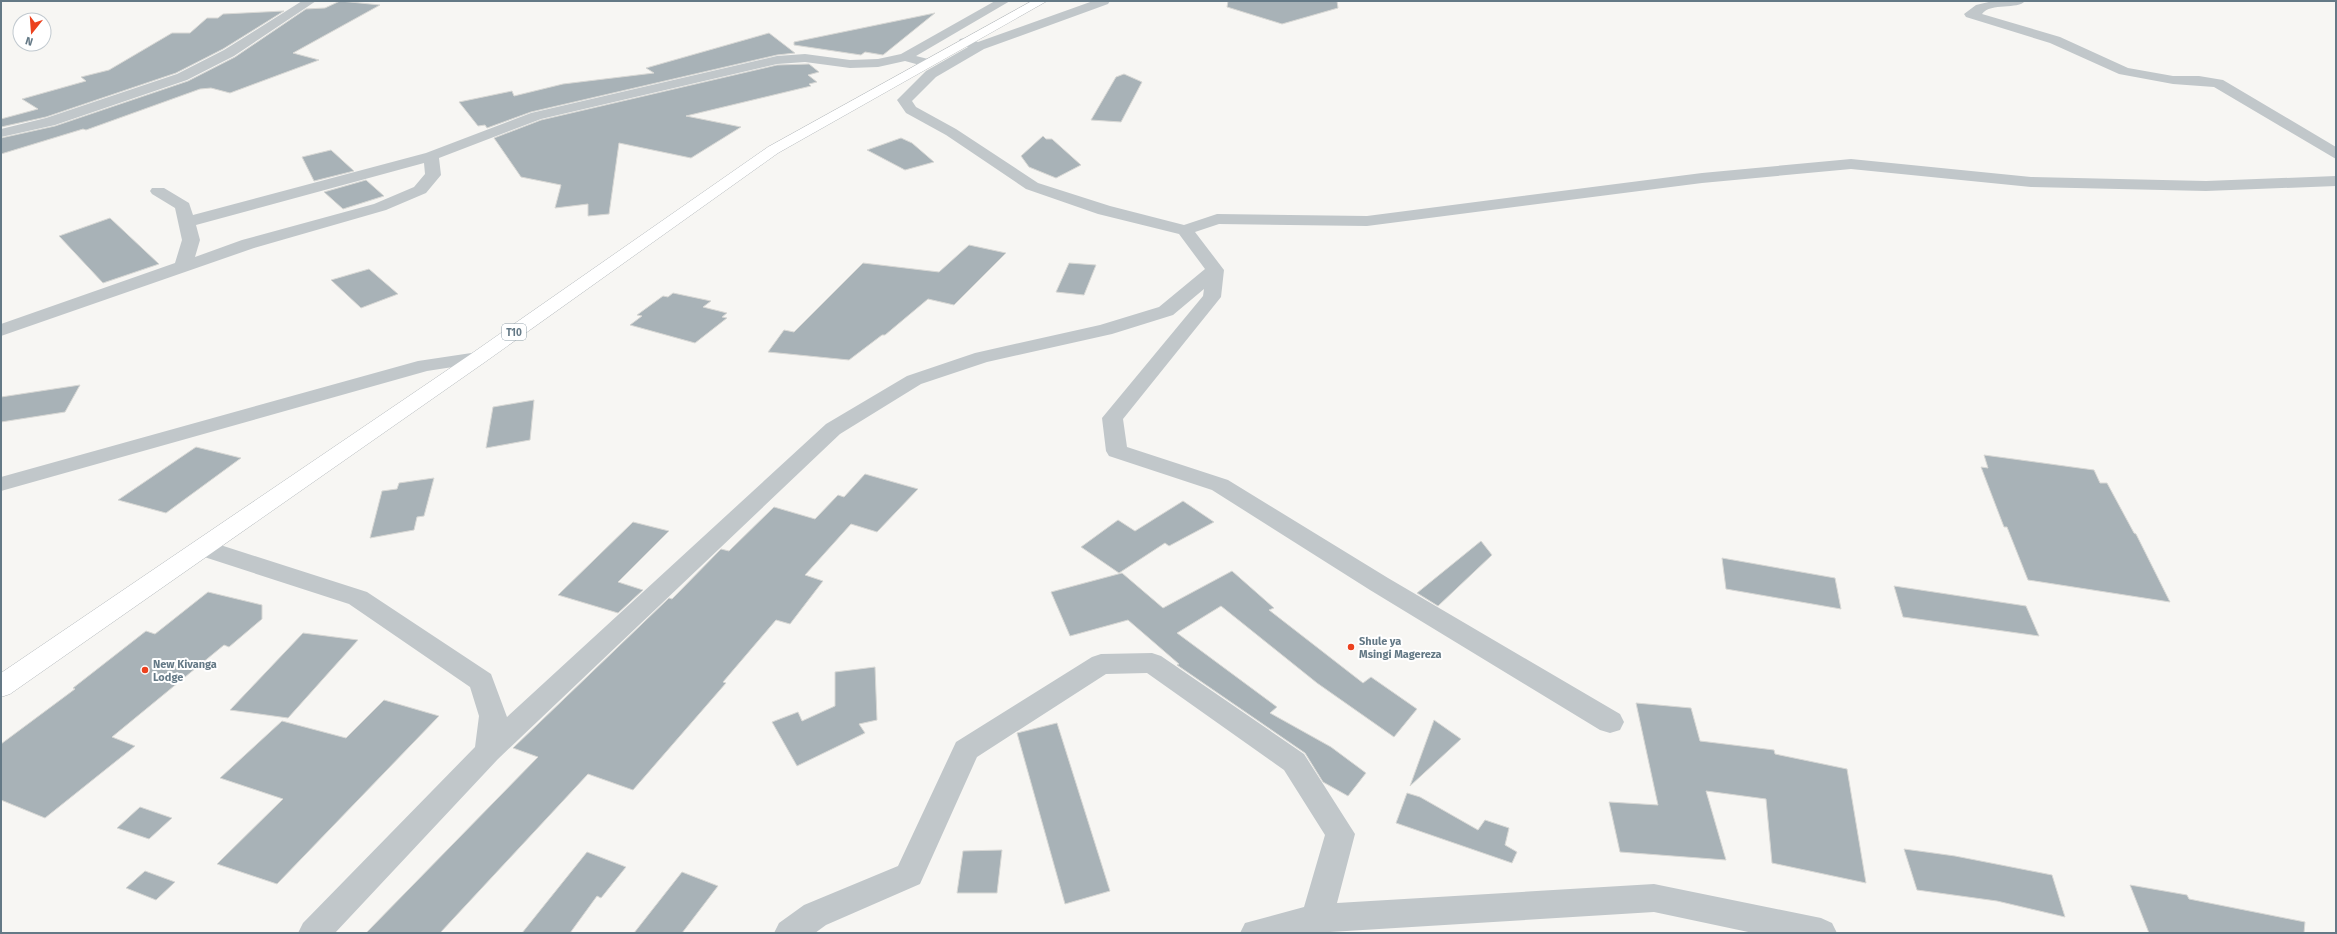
<svg xmlns="http://www.w3.org/2000/svg" width="2337" height="934" font-family="'Fira Sans',sans-serif">
	<rect width="100%" height="100%" fill="#f7f6f3"/>
	<path fill="#a8b2b7" stroke="#d8d8d5" d="M340 1 380 5 293 53 319 60 230 93 211 88 200 89 86 130 83 129 1 154V138L55 126 188 81 235 57 306 9 325 8Z
		M1228 1H1337L1338 8 1282 24 1227 7Z
		M284 11 223 49 176 73 46 117 1 127V119L38 109 22 99 86 81 81 77 109 70 172 33H190L207 18H218L223 14Z
		M935 13 883 55 865 52 861 55 794 45V42Z
		M769 33 795 53 777 55 531 112 487 128 485 125 478 126 459 102 512 91 514 96 563 84 654 73 646 68Z
		M809 64 819 72 808 75 817 82 809 84 811 86 686 116 741 127 691 158 619 143 609 214 588 216V204L555 208 561 185 521 177 494 138 541 120 777 65Z
		M1124 74 1142 82 1121 122 1091 120 1116 77Z
		M1043 136 1046 139H1052L1081 165 1056 178 1029 167 1021 156Z
		M901 138 912 143 934 162 905 170 867 150Z
		M331 150 354 171 314 181 302 157Z
		M366 180 384 196 343 209 324 192Z
		M110 218 159 264 103 283 59 236Z
		M969 245 1006 253 954 305 928 299 885 335H882L849 360 768 352 784 330 794 332 863 263 939 272Z
		M1069 263 1096 265 1084 295 1056 292Z
		M369 269 398 294 361 308 331 280Z
		M673 293 711 301 703 307 727 313 722 317 727 318 695 343 630 325 642 316 637 315 663 296 668 297Z
		M80 385 65 412 1 422V397Z
		M534 400 530 440 486 448 493 407Z
		M196 447 241 458 166 513 118 500Z
		M1984 455 2094 470 2100 483H2107L2134 533 2136 534 2170 602 2028 580 2007 527H2004L1981 467 1988 468Z
		M865 474 918 489 877 532 851 524 805 575 823 581 790 624 776 620 723 682 726 683 633 790 588 774 440 933H366L538 757 513 748 669 598 672 599 721 549 729 551 774 507 815 519 838 495 844 497Z
		M434 478 424 516 417 517 414 530 370 538 382 491 397 489 399 483Z
		M1183 501 1214 522 1169 546 1165 543 1119 573 1081 547 1118 520 1135 531Z
		M633 522 669 531 618 582 643 590 618 613 558 595Z
		M1481 541 1492 555 1438 606 1417 593Z
		M1722 558 1835 578 1841 609 1726 589Z
		M1232 571 1274 608 1269 610 1363 683 1371 677 1417 709 1394 737 1317 683 1221 606 1177 633 1277 707 1270 713 1331 747 1366 773 1348 796 1323 782 1305 753 1177 665 1179 664 1128 620 1070 636 1051 592 1122 573 1163 608Z
		M1894 586 2026 606 2039 636 1903 617Z
		M208 592 262 605V619L229 647 224 645 112 737 135 746 45 818 1 800V744L75 689 73 688 146 631 155 634Z
		M303 633 358 640 288 718 230 710Z
		M875 667 877 720 859 724 865 733 797 766 772 722 798 712 802 721 835 706V672Z
		M384 700 439 716 277 884 217 864 283 799 220 778 282 721 346 738Z
		M1636 703 1691 708 1700 741 1774 750 1775 754 1847 769 1866 883 1772 863 1766 799 1706 791 1726 860 1620 852 1609 802 1658 805Z
		M1434 720 1461 739 1410 786Z
		M1057 723 1110 891 1065 904 1017 733Z
		M1407 793 1420 797 1478 830 1485 820 1509 828 1505 845 1517 852 1512 863 1396 823Z
		M140 807 172 818 149 839 117 828Z
		M1904 849 1955 856 2052 875 2065 917 1997 901 1917 890Z
		M1002 850 997 893H957L963 851Z
		M587 852 626 867 601 898 597 896 570 933H522Z
		M145 871 175 882 156 900 126 888Z
		M682 872 718 886 682 933H634Z
		M2130 885 2187 895 2189 899 2305 922 2304 933H2149Z"/>
	<g fill="none" stroke-linecap="round" stroke-linejoin="round">
		<defs>
			<path id="highway" d="M1032 1H1047L778 153 485 362 10 694 1 697V673L471 354 768 147Z"/>
		</defs>
		<use href="#highway" stroke="#b4b9bc" stroke-width="1"/>
		<path fill="#c1c7ca" fill-rule="evenodd" d="M302 1H316L234 56 187 80 55 125 1 137V129L46 118 177 74 224 50Z
			M995 1H1010L916 56 932 60 934 63 932 66 927 67 905 61 878 67 850 68 805 62 777 64 541 119 439 158 441 175 426 193 386 210 254 248 1 336V324L175 263 182 240 175 208 152 194 150 191 152 188H164L189 203 193 215 426 153 531 113 777 56 805 54 850 60 878 59 901 54ZM424 163 425 174 414 187 374 204 242 240 195 257 200 240 196 225Z
			M1093 1H1110L1108 4 984 49 936 77 912 101 916 107 956 129 1038 183 1110 206 1184 225 1217 214 1367 216 1702 173 1851 159 2031 177 2206 181 2336 176V186L2206 191 2031 187 1851 169 1702 183 1367 226 1219 224 1195 232 1224 270 1221 297 1123 419 1127 447 1228 480 1388 578 1620 714 1624 722 1620 730 1610 733 1600 730 1370 590 1212 490 1109 456 1106 451 1102 418 1203 296 1204 289 1173 315 1112 334 987 362 921 384 840 434 498 759 335 933H298L303 923 475 747 479 716 470 687 349 604 195 554 191 548 195 542 203 540 211 542 367 592 491 674 507 717 826 424 907 376 975 353 1100 325 1159 307 1205 269 1179 234 1098 214 1026 189 946 135 906 113 897 100 926 71 968 47 958 42 960 39 965 38 978 42Z
			M1993 1H2025C2018 10 1991 2 1982 14L2060 37 2128 68 2173 76H2199L2223 80 2336 147V159L2214 87 2173 84 2119 74 2050 43 1966 17 1964 14 1976 5Z
			M478 352 485 354 488 358 485 362 427 371 1 491V477L418 361Z
			M1152 653 1161 656 1304 754 1355 834 1337 903 1654 884 1821 918 1832 923 1837 933H1753L1654 912 1314 933H1240L1245 923 1304 907 1325 835 1284 770 1147 673 1106 674 977 757 920 884 826 925 815 933H774L779 923 804 905 898 866 956 742 1092 657 1101 654Z"/>
		<use href="#highway" fill="#fff" fill-rule="evenodd"/>
	</g>
	<g fill="#ec411e" stroke="#fff" stroke-width="1.5">
		<circle cx="1351" cy="647" r="4"/>
		<circle cx="145" cy="670" r="4"/>
	</g>
	<g text-anchor="middle" stroke-width="4" stroke-linejoin="round" paint-order="stroke">
		<rect fill="#fff" stroke="#92a1aa" stroke-width="1" x="502" y="324" width="24" height="16" rx="3"/>
		<g font-size="10" font-weight="bold" fill="#647986">
			<text x="514" y="336">T10</text>
		</g>
		<g font-size="11" font-weight="bold" fill="#647986" stroke="#fff" text-anchor="start">
			<text x="1359" y="645">Shule ya<tspan x="1359" dy="13">Msingi Magereza</tspan></text>
			<text x="153" y="668">New Kivanga<tspan x="153" dy="13">Lodge</tspan></text>
		</g>
	</g>
	<rect width="2337" height="934" fill="none" stroke="#647986" stroke-width="4"/>
	<g transform="translate(32 32) rotate(197)"><circle r="19" fill="#ffffff" stroke="#c1c9cf"/>
	<path d="M0-3L7 15L0 10L-7 15Z" fill="#ec411e"/>
	<text y="-6" font-size="11" font-weight="bold" text-anchor="middle" fill="#647986">N</text>
	</g>
</svg>
